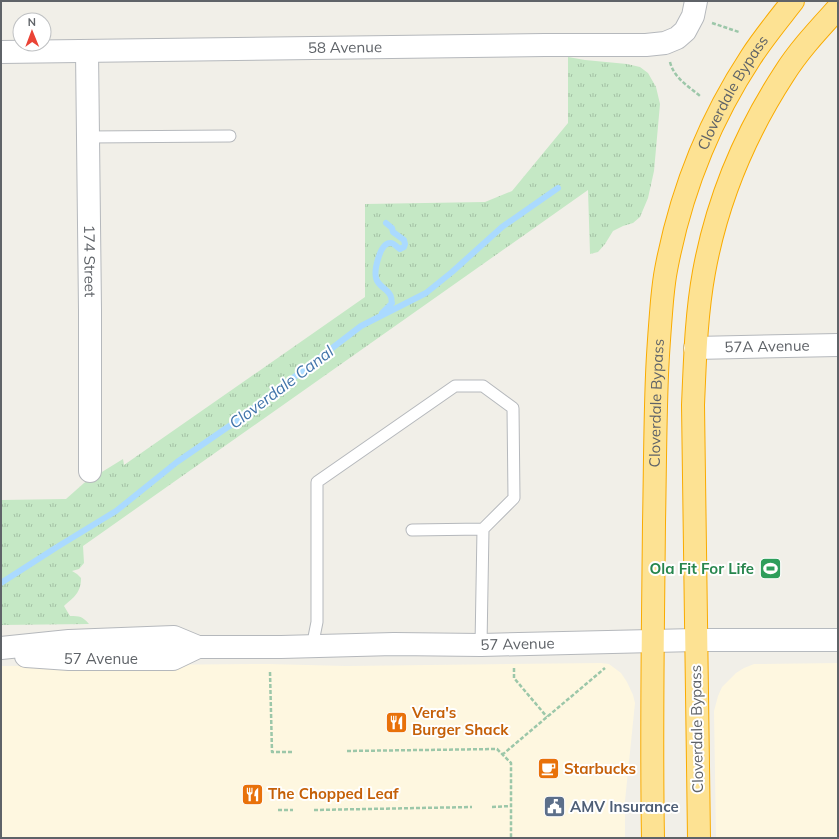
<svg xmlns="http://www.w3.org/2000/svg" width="839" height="839" font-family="Mulish,sans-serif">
	<defs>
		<pattern id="grass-tufts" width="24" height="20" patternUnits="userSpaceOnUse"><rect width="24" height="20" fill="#c5e8c5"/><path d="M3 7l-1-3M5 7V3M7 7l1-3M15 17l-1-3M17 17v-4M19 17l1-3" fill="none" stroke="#a3c0a4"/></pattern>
	</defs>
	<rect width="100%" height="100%" fill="#f1efe8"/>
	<path fill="#fef7e0" d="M601 663 609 664 621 673 627 682 633 695 635 703 625 801V838H2L1 666 268 664 346 666Z
		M838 663V838H716L714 711 718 696 722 687 736 673 744 668 754 664Z"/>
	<path fill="url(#grass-tufts)" d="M568 57 585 60 627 64 640 67 648 73 656 87 660 104 654 171 648 198 640 217 633 223 623 226 613 231 605 244 598 252 590 254 588 190 83 546 84 563 79 569 72 571 77 574 81 578C81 593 74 597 64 606L70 616C80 616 82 616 89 624L1 625V500L66 499 84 483 123 459 124 465 365 297V204L485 202 512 191 568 123Z"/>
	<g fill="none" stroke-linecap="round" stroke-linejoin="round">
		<path stroke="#aadaff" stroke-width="6" d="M382 313 392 303C391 301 392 299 391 297 389 289 378 287 376 278 374 270 380 243 390 243 394 242 396 247 400 249L404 247 405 244 404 240 393 232 392 228 386 223
			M1 583 57 547 116 511 177 462 238 420 361 326 426 293 452 272 502 227 558 188"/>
		<defs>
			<path id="lane" d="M88 137 230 136
				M481 645 483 529
				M312 647 317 622V482L455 386H483L513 408 514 498 483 529 412 530"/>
			<g id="street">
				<path id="s1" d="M87 51 90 310V471"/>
				<path id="s2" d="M1 52 545 45H646L665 43 677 38 685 31 693 16 696 1"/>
				<path id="s3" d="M695 348 838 345"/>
				<path id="s4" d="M1 648 69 641 174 637 198 647H281L394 644 481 645 696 640"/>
				<path id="s5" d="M26 656 69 659H173L198 647"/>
			</g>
			<path id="secondary" d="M696 640H838"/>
			<g id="highway">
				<path id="s6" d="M653 838C651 733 653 628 654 523 655 474 655 424 657 375 658 350 660 325 662 301 663 291 664 280 666 270 680 195 709 121 751 57 764 37 779 19 793 1"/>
				<path d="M699 838 693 405C695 360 696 316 704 272 717 201 745 134 784 74 799 50 819 29 838 8"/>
			</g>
		</defs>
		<use href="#lane" stroke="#b5b8bc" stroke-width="13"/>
		<use href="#street" stroke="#b5b8bc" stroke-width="24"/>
		<use href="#secondary" stroke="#b6babf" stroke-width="24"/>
		<use href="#highway" stroke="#f9ab00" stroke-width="24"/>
		<path stroke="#9cc7a9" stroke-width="2.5" stroke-dasharray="4 2" stroke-linecap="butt" d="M712 23 739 32
			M670 62C674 78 688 86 700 96
			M514 668V678L547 717
			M270 672 272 752H293
			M347 751 497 749 511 763V838
			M502 755 605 668
			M492 807 511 806
			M278 810H293
			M314 810 472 807"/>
		<use href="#lane" stroke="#fff" stroke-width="11"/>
		<use href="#street" stroke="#fff" stroke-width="22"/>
		<use href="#secondary" stroke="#fff" stroke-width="22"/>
		<use href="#highway" stroke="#fde293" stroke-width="22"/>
	</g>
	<defs>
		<symbol id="stadium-square" viewBox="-11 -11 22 22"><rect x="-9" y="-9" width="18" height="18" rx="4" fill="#2e9e5b" stroke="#fff"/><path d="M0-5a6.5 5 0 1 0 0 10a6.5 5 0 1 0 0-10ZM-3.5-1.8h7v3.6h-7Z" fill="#fff"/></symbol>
		<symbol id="restaurant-square" viewBox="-11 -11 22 22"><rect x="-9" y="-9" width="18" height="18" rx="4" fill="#e8710a" stroke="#fff"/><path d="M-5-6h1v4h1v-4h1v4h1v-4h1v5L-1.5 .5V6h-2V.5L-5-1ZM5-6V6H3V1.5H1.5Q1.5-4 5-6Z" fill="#fff"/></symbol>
		<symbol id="cafe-square" viewBox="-11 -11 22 22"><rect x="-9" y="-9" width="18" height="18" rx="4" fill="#e8710a" stroke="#fff"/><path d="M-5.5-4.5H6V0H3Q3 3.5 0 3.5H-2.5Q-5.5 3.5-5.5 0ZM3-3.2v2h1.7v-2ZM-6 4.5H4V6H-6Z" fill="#fff"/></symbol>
		<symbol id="civic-square" viewBox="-11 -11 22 22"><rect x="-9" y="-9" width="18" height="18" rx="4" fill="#5c6f8a" stroke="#fff"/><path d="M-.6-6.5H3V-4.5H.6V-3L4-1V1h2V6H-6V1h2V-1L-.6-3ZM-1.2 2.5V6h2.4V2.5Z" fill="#fff"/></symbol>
	</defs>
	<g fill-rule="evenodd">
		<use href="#stadium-square" x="758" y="556" width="25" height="25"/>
		<use href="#restaurant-square" x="384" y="710" width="25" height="25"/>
		<use href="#cafe-square" x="536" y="756" width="25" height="25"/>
		<use href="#restaurant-square" x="240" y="782" width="25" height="25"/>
		<use href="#civic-square" x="542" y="794" width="25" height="25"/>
	</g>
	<g text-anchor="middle" stroke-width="4" stroke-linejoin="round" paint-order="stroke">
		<g font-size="15" fill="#5f6368" stroke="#fff">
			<text dy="5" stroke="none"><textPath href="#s2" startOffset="344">58 Avenue</textPath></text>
			<text dy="5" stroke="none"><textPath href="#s6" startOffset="759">Cloverdale Bypass</textPath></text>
			<text dy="5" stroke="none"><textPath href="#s1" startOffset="210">174 Street</textPath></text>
			<text dy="5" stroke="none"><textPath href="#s3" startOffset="72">57A Avenue</textPath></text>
			<text dy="5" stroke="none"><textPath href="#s6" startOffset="435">Cloverdale Bypass</textPath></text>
			<text dy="5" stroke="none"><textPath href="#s4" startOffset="519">57 Avenue</textPath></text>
			<text dy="5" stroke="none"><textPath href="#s5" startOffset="75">57 Avenue</textPath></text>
			<text transform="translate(697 729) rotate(-91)" y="5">Cloverdale Bypass</text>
		</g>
		<g font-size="15" font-weight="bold" fill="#27864d" stroke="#fff" text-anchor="end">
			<text x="754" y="574">Ola Fit For Life</text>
		</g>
		<g font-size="15" font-weight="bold" fill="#c56008" stroke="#fff" text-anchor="start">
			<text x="412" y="718">Vera's<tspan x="412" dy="17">Burger Shack</tspan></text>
			<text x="564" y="774">Starbucks</text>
			<text x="268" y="799">The Chopped Leaf</text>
		</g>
		<g font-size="15" font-weight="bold" fill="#4e5e75" stroke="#fff" text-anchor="start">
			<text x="570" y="812">AMV Insurance</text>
		</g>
		<g font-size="16" font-style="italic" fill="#4174aa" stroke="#fff">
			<text transform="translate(281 387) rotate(-37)" y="6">Cloverdale Canal</text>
		</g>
	</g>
	<rect width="839" height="839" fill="none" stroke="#5f6368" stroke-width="4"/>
	<g transform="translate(32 32) rotate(359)"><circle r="19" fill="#ffffff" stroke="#bfc1c3"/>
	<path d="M0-3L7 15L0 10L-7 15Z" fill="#ea4335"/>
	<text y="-6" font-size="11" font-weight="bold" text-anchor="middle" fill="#5f6368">N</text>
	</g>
</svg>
